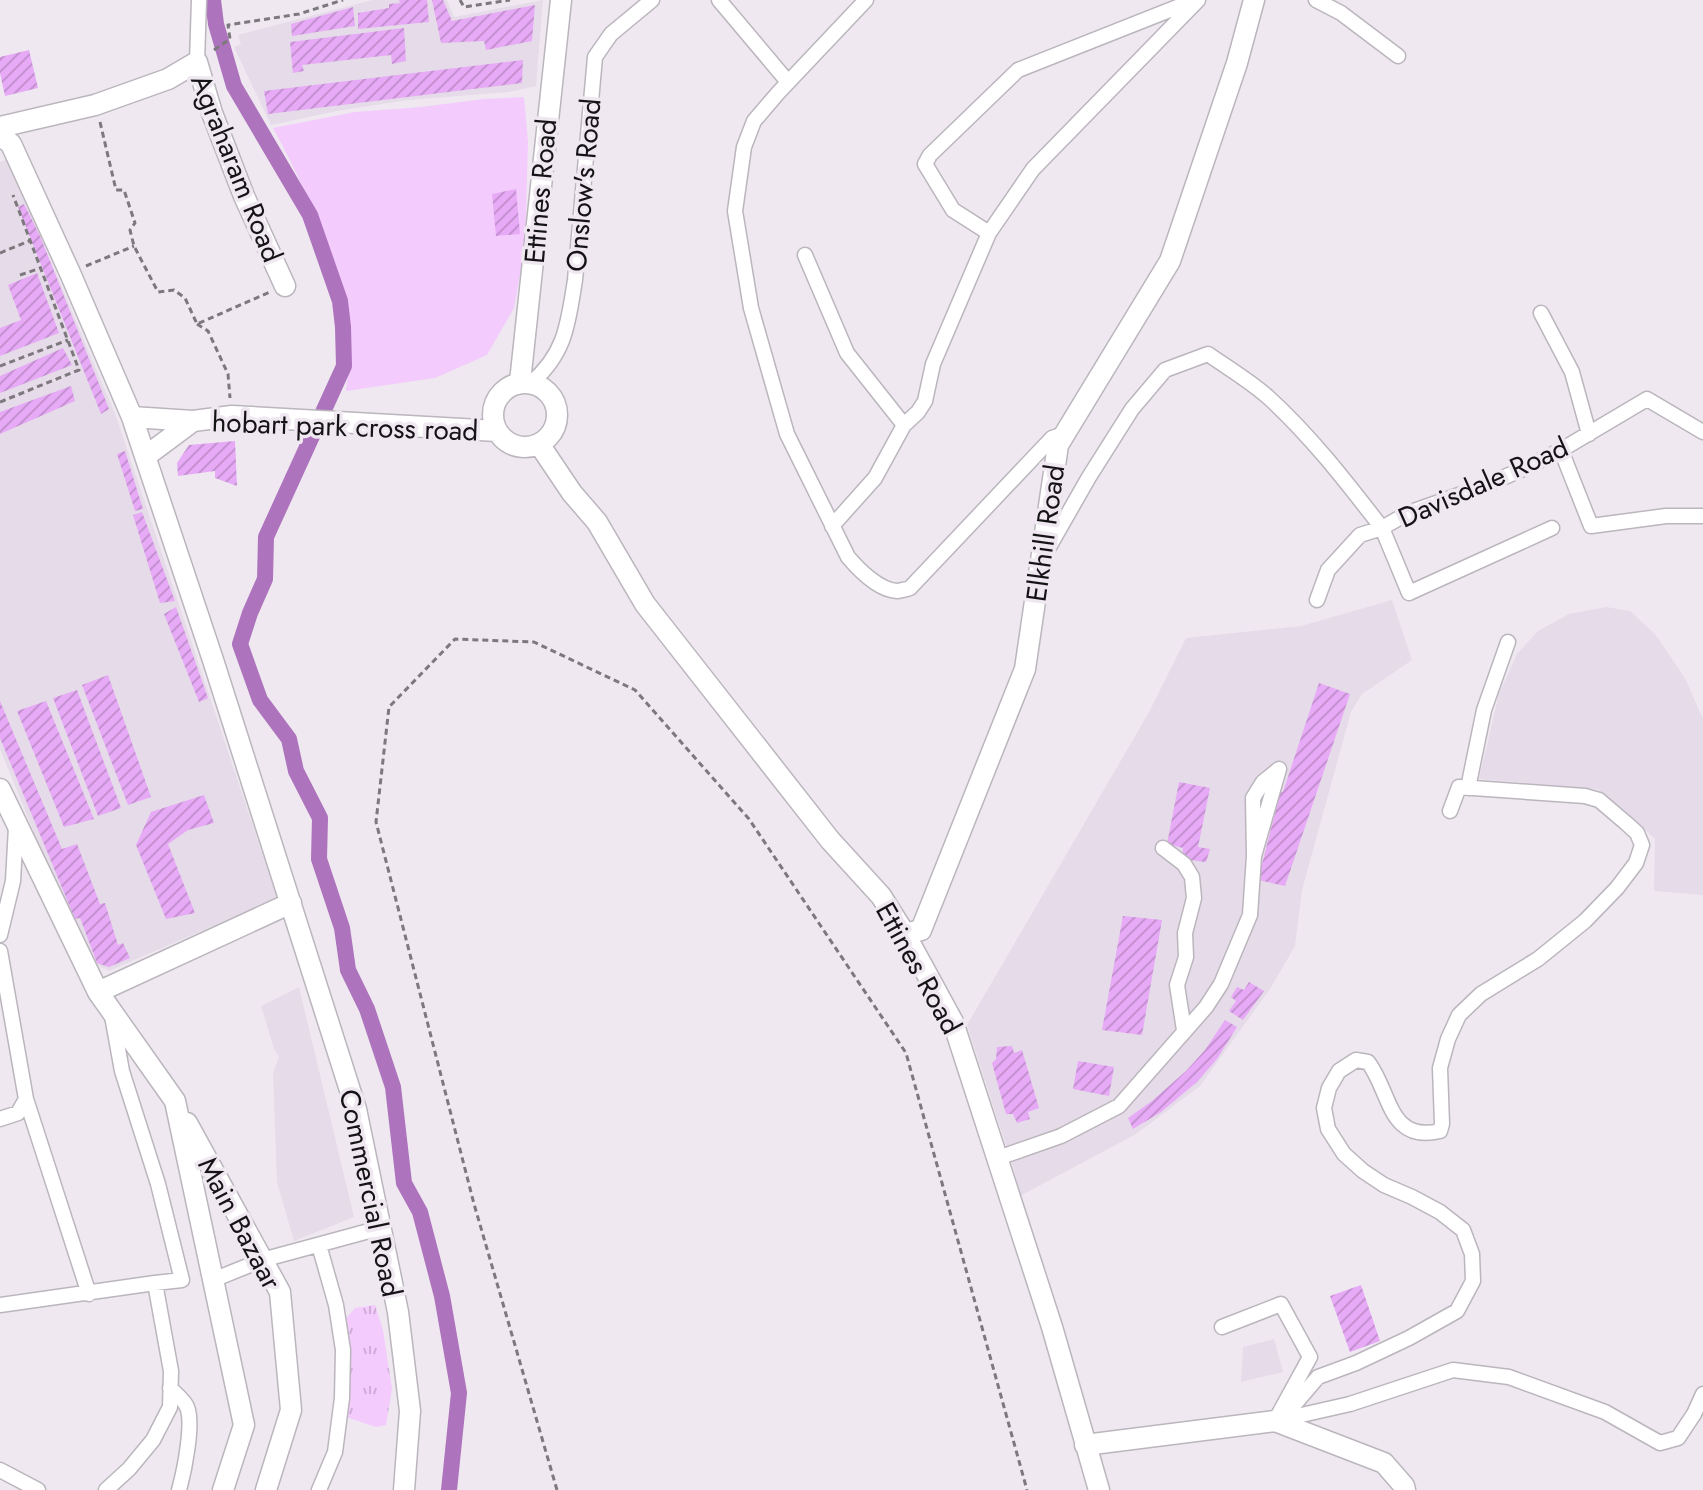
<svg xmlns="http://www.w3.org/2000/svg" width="1703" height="1490" font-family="Jost,sans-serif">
	<defs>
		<pattern id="park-tufts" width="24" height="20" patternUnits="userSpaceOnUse" patternTransform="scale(2)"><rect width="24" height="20" fill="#f3cbfd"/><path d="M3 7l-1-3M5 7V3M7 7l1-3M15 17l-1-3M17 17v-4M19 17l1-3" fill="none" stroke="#cfadd8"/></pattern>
		<pattern id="building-hatch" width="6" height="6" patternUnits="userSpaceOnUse" patternTransform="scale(2)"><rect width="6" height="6" fill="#e7aaf6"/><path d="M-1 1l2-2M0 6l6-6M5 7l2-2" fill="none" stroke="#c591d2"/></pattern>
	</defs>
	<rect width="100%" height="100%" fill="#efe8f1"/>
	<path fill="#e6dbe9" d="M372 0H447L454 17 543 0 536 86 509 92 408 100 337 111 271 125 234 47 241 44 238 35Z
		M8 159 116 416 277 898 109 971 94 964 56 886 0 749V162Z
		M1392 600 1412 660 1362 694 1351 712 1302 890 1295 946 1270 989 1200 1086 1136 1134 1020 1196 1014 1170 967 1025 1148 714 1186 638 1301 626Z
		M1606 607 1630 611 1655 634 1685 678 1703 719V895L1654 891 1655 839 1622 808 1598 789 1479 779 1499 694 1517 654 1538 631 1569 614Z
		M299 987 354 1217 294 1241 277 1182 273 1074 279 1056 274 1049 261 1006Z
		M1274 1339 1283 1372 1241 1382 1243 1347Z"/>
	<path fill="url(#park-tufts)" d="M375 1305 383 1330 392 1389 386 1425 376 1427 346 1417 345 1319 355 1308Z"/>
	<path fill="#f3cbfd" d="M524 97 528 142 525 246 514 308 487 355 435 378 346 391C347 377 351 362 350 348 347 276 307 191 273 128L355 112 421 107 484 99Z"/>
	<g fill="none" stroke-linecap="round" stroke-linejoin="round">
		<path stroke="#ad73bc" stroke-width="16" d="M213 0 216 24 234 86 310 215 340 301 343 327 344 366 266 537 265 579 250 613 240 644 260 700 289 739 296 771 320 818 319 859 342 928 348 970 367 1009 393 1087 404 1183 420 1212 442 1296 459 1393 449 1490"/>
	</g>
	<path fill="url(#building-hatch)" d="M399 0H427L429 22 358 29V13L389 8V4L400 3Z
		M432 0H443L452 21 535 5 532 41 486 50 484 41 441 43Z
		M353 7 355 26 292 36 291 24Z
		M404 28 406 61 392 64 391 55 302 65 304 71 293 73 290 42Z
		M29 50 38 88 5 96 0 73V57Z
		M523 60 522 83 268 114 264 91Z
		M516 189 520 234 496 236 492 194Z
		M24 204 40 236 109 409 101 414 18 207Z
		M37 273 59 333 0 356V328L21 320 8 285Z
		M63 348 72 365 0 393V376Z
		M71 386 75 401 0 434V412Z
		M235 441 237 486 215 478V471L178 476 177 463 189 445Z
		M125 451 143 509 135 511 117 454Z
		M142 512 175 601 160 603 133 515Z
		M176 607 208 698 199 702 164 614Z
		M108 675 151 797 128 805 82 685Z
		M1319 683 1350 694 1285 886 1258 880 1277 805 1262 801 1267 788 1283 792Z
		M77 690 121 808 98 816 53 698Z
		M0 701 62 849 77 844 100 904 105 903 118 945 123 943 130 958 109 967 97 963 80 918 75 919 0 738Z
		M46 701 94 819 64 827 17 711Z
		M1179 782 1210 788 1198 847 1210 849 1206 862 1182 859 1183 848 1167 844Z
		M204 795 214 823 188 830 168 844 195 913 166 919 136 845 151 812Z
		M1123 916 1162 920 1142 1035 1102 1030Z
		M1249 982 1264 991 1243 1020 1229 1011 1236 1001 1231 997 1237 987 1244 990Z
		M1225 1020 1237 1027 1217 1059 1197 1082 1161 1112 1133 1129 1128 1118 1152 1101 1186 1071 1205 1050Z
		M1012 1046 1014 1053 1022 1050 1039 1108 1028 1112 1030 1119 1017 1123 1013 1114H1006L992 1063 996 1059 997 1047Z
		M1078 1061 1114 1067 1109 1096 1073 1089Z
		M1361 1285 1380 1341 1350 1352 1330 1296Z"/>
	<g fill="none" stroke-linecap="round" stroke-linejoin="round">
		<defs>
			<path id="street" d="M719 0 788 82
				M866 0 778 93 754 121 744 147 735 211 751 308 787 434 848 557C859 570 879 590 897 591 898 591 908 589 910 588L1052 438 1064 434
				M1316 0 1341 13 1398 56
				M197 62 199 0
				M989 233 953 210 925 164 930 155 1018 70 1195 0
				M805 255 847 353 904 425
				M1541 313 1572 372 1589 434
				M531 383C566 353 568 323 575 280L595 57 611 34 652 0
				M1561 450 1591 526 1666 516H1703
				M832 526 875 478 904 425 918 412 925 401 933 364 989 233 1033 169 1198 0
				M1045 554 1089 477 1132 409 1165 370 1208 354C1228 368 1250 381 1268 397 1311 436 1347 483 1382 528L1408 513 1481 487 1523 469 1561 450 1647 399 1703 432
				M1317 600 1328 570 1360 535 1382 528 1409 593 1552 528
				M1468 788 1484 710 1508 642
				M1163 848 1184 864 1192 877 1194 898 1185 933 1186 957 1177 985 1184 1030
				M0 935 13 881 16 827
				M0 951 26 1099 18 1113 0 1119
				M26 1099 89 1294
				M998 1158 1061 1136 1119 1106 1206 1007 1221 984 1250 915 1254 856 1253 798 1263 782 1279 769 1254 856
				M213 1280 262 1260 380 1228
				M0 1305 155 1283
				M1222 1327 1281 1304 1310 1357 1275 1421 1350 1404 1453 1370 1509 1377 1605 1412 1660 1443 1678 1438 1694 1414 1703 1394
				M170 1388C176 1394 184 1400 187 1407 194 1424 184 1472 179 1490
				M1282 1419 1318 1377 1356 1363 1409 1338 1457 1311 1473 1281 1472 1254 1463 1230 1440 1212 1412 1197 1384 1185 1363 1171 1344 1154 1328 1129 1324 1108 1329 1088 1339 1071 1356 1060 1368 1062C1391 1092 1388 1143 1440 1131L1442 1124 1440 1068 1448 1039 1459 1015 1481 994 1538 959 1585 921 1617 888 1636 863 1642 845 1637 833 1626 823 1599 800 1585 796 1459 787 1450 811
				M0 1470 38 1490
				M106 1490 129 1469 153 1440 170 1407 171 1371 155 1283 182 1280 158 1184 122 1071 112 1016
				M319 1490 335 1452 342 1398 343 1350 336 1305 319 1245"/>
			<path id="secondary" d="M0 127 95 105 168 79 197 62 212 113 244 196 285 286
				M0 135 11 144 70 273 132 417
				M520 382 561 0
				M493 415a32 32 0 1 1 64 0a32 32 0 1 1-64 0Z
				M193 421 232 416 497 431
				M539 444 572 493 597 522 645 604 830 840 881 896 905 934 953 1022 1052 1327 1099 1490
				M146 456 193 421 132 417 213 660 356 1109 398 1312 410 1411 404 1490
				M0 789 98 992 291 903
				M905 934 921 930 1025 669 1058 445 1170 261 1237 63 1254 0
				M98 992 175 1101 244 1425 223 1490
				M187 1123 280 1292 291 1410 266 1490
				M1085 1445 1275 1421 1384 1463 1404 1486 1405 1490"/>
		</defs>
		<use href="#street" stroke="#bbb5bd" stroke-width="17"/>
		<use href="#secondary" stroke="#bbb5bd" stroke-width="23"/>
		<path stroke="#7c787d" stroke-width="3" stroke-dasharray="6 4" stroke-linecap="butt" d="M460 0 464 7 510 0
			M214 50 230 39 228 25 299 14 343 0
			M100 122 116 190H124L135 223 130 230 134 246 158 292 174 290 185 298 197 324 270 292
			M0 253 29 241
			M86 266 134 246
			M20 275 41 268
			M197 324 208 331 228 374 230 398
			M0 366 68 340
			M0 402 79 370 13 195
			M557 1490 474 1204 376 822 389 707 455 639 534 642 635 690 749 819 906 1053 1027 1490"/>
		<use href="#street" stroke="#fff" stroke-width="14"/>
		<use href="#secondary" stroke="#fff" stroke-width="20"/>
	</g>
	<g text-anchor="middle" stroke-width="7" stroke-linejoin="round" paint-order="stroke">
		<g font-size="28" fill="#151316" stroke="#efe8f1">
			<text transform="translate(237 168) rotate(68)" y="10">Agraharam Road</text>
			<text transform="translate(583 185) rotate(-85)" y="10">Onslow's Road</text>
			<text transform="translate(540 191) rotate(-85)" y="10">Ettines Road</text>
			<text transform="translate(345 426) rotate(2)" y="10">hobart park cross road</text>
			<text transform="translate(1483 482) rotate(-24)" y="10">Davisdale Road</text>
			<text transform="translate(1045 533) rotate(-82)" y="10">Elkhill Road</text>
			<text transform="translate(919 968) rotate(61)" y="10">Ettines Road</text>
			<text transform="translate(371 1193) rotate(78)" y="10">Commercial Road</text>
			<text transform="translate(240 1223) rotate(62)" y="10">Main Bazaar</text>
		</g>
	</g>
</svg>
